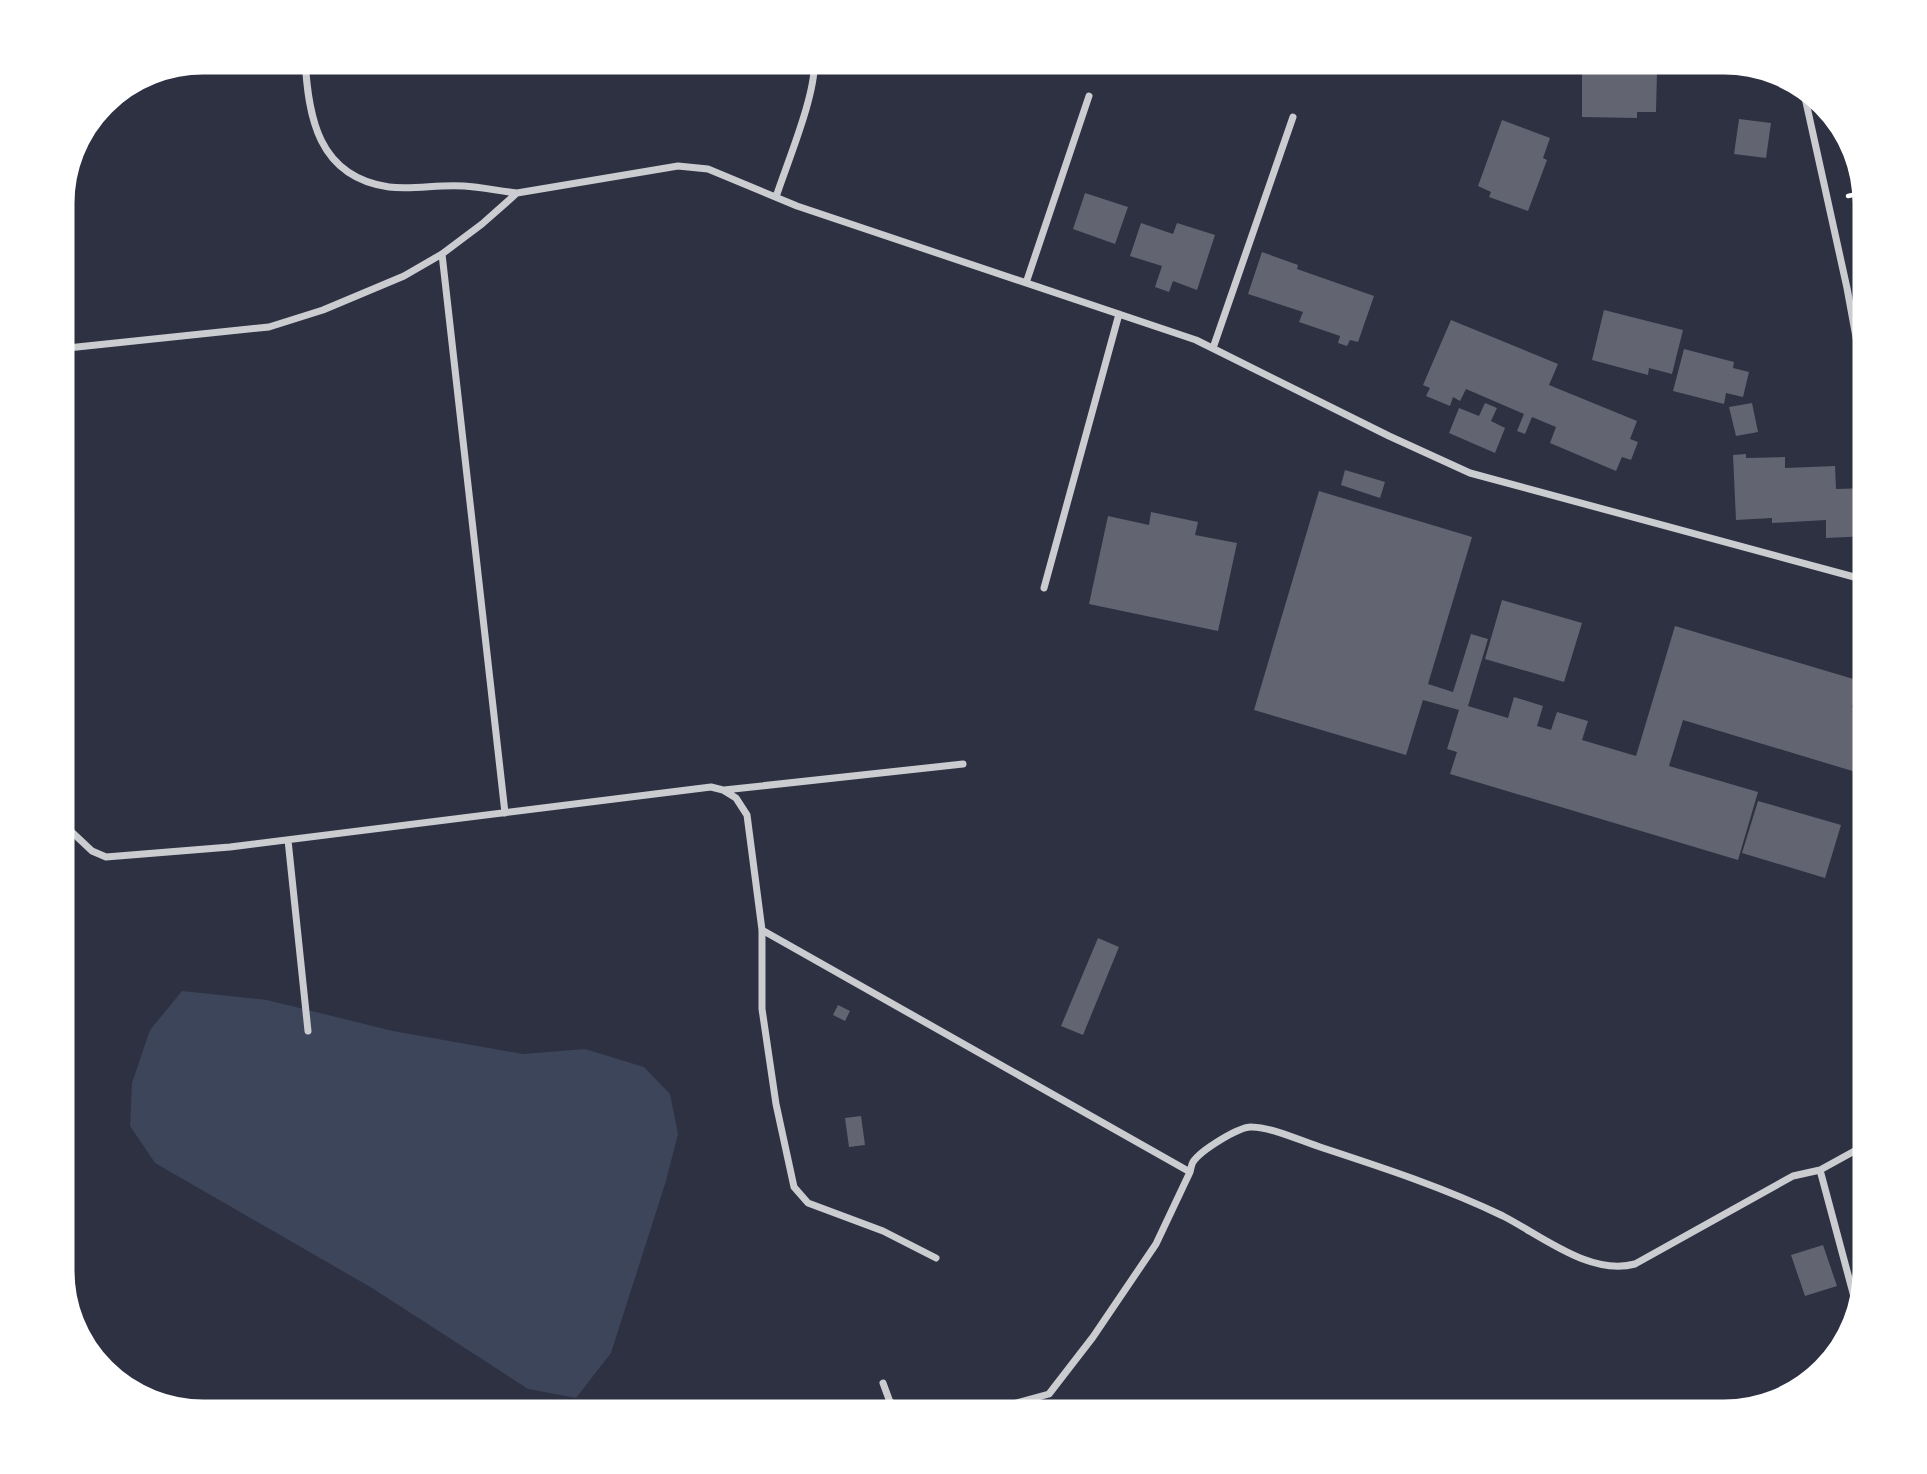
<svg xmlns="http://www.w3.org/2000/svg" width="1927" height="1474" font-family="'Nunito Sans',sans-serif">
	<rect width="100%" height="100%" fill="#2d3142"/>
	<path fill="#3c4559" d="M182 991 267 1000 393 1031 523 1054 585 1049 644 1067 670 1094 678 1134 666 1181 611 1353 576 1398 528 1389 372 1288 155 1163 130 1126 132 1083 150 1030Z"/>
	<path fill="#626471" d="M1582 72H1657L1656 112H1637V118L1582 117Z
		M1739 119 1771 123 1766 158 1734 154Z
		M1502 120 1550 138 1543 158 1547 160 1528 211 1489 197 1491 192 1478 186Z
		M1085 193 1128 207 1115 244 1073 229Z
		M1141 223 1173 234 1177 223 1215 235 1197 290 1173 281 1169 292 1155 287 1162 266 1130 256Z
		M1262 252 1298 265 1297 269 1374 296 1358 342 1350 340 1347 346 1338 343 1340 336 1299 322 1303 312 1248 294Z
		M1604 310 1683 330 1672 374 1649 368 1648 375 1592 360Z
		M1451 320 1558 364 1549 385 1637 421 1630 439 1638 442 1631 460 1622 457 1616 471 1550 443 1556 427 1532 417 1525 434 1517 431 1524 414 1466 389 1460 401 1453 397 1450 406 1426 396 1430 388 1423 385Z
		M1684 349 1734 362 1733 368 1749 372 1743 397 1726 393 1724 404 1673 391Z
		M1485 403 1497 408 1491 421 1505 428 1495 453 1449 433 1459 408 1479 416Z
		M1752 403 1758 432 1736 436 1729 407Z
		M1746 454V458L1785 457V468L1835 466 1836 489 1869 488V536L1826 538V520L1772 523V518L1736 520 1733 455Z
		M1345 470 1385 482 1380 498 1341 485Z
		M1319 491 1472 537 1428 684 1453 692 1471 634 1488 639 1468 706 1508 718 1514 697 1543 706 1537 726 1551 730 1557 712 1588 721 1582 740 1636 756 1675 626 1860 681 1852 707 1869 712V776L1683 720 1669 766 1758 792 1738 860 1450 774 1457 752 1447 749 1459 710 1423 700 1406 755 1254 710Z
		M1151 512 1198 522 1195 535 1237 543 1218 631 1089 604 1108 516 1149 525Z
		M1502 600 1582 623 1564 682 1485 659Z
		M1758 801 1841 825 1825 878 1742 853Z
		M1098 938 1119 947 1083 1035 1061 1026Z
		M1866 965H1869V998L1859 995Z
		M838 1005 850 1011 845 1021 833 1015Z
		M861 1116 865 1145 849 1147 845 1118Z
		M1823 1245 1837 1286 1805 1296 1791 1255Z"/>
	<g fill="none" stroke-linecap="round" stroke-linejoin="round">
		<path stroke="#fff" stroke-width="4.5" d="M1848 196 1867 192"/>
		<path stroke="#caccd0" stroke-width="7" d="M305 58C308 117 318 177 389 187 414 190 439 184 464 186 481 187 499 191 517 193
			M1802 84 1847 288 1869 408
			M776 197C787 163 818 90 814 58
			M442 254 505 813
			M1026 283 1089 96
			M1213 348 1293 117
			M58 349 269 327 323 310 404 276 442 254 482 224 517 193 678 166 708 169 797 206 1196 340 1389 436 1470 473 1869 581
			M1044 588 1119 314
			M724 790 963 764
			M58 819 92 851 106 857 230 847 711 787 723 790 736 798 747 815 762 930V1009L776 1104 794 1187 808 1203 883 1231 936 1258
			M288 840 308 1031
			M762 930 1190 1172C1191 1169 1191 1165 1193 1162 1200 1151 1239 1126 1252 1127 1275 1128 1301 1141 1323 1148 1384 1168 1445 1188 1503 1216 1542 1236 1590 1276 1635 1264L1793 1176 1820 1170
			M1857 1308 1820 1170 1869 1143
			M883 1383 890 1402 922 1416
			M409 1416V1410L433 1416
			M970 1416 1049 1394 1093 1337 1156 1244 1190 1172"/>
	</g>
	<path d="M0 0H1927V1474H0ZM203 70H1724A133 133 0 0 1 1857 203V1271A133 133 0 0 1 1724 1404H203A133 133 0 0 1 70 1271V203A133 133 0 0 1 203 70Z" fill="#fff" fill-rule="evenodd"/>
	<path fill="none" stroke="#fff" stroke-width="9" d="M203 70H1724A133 133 0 0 1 1857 203V1271A133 133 0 0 1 1724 1404H203A133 133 0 0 1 70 1271V203A133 133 0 0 1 203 70Z"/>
</svg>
